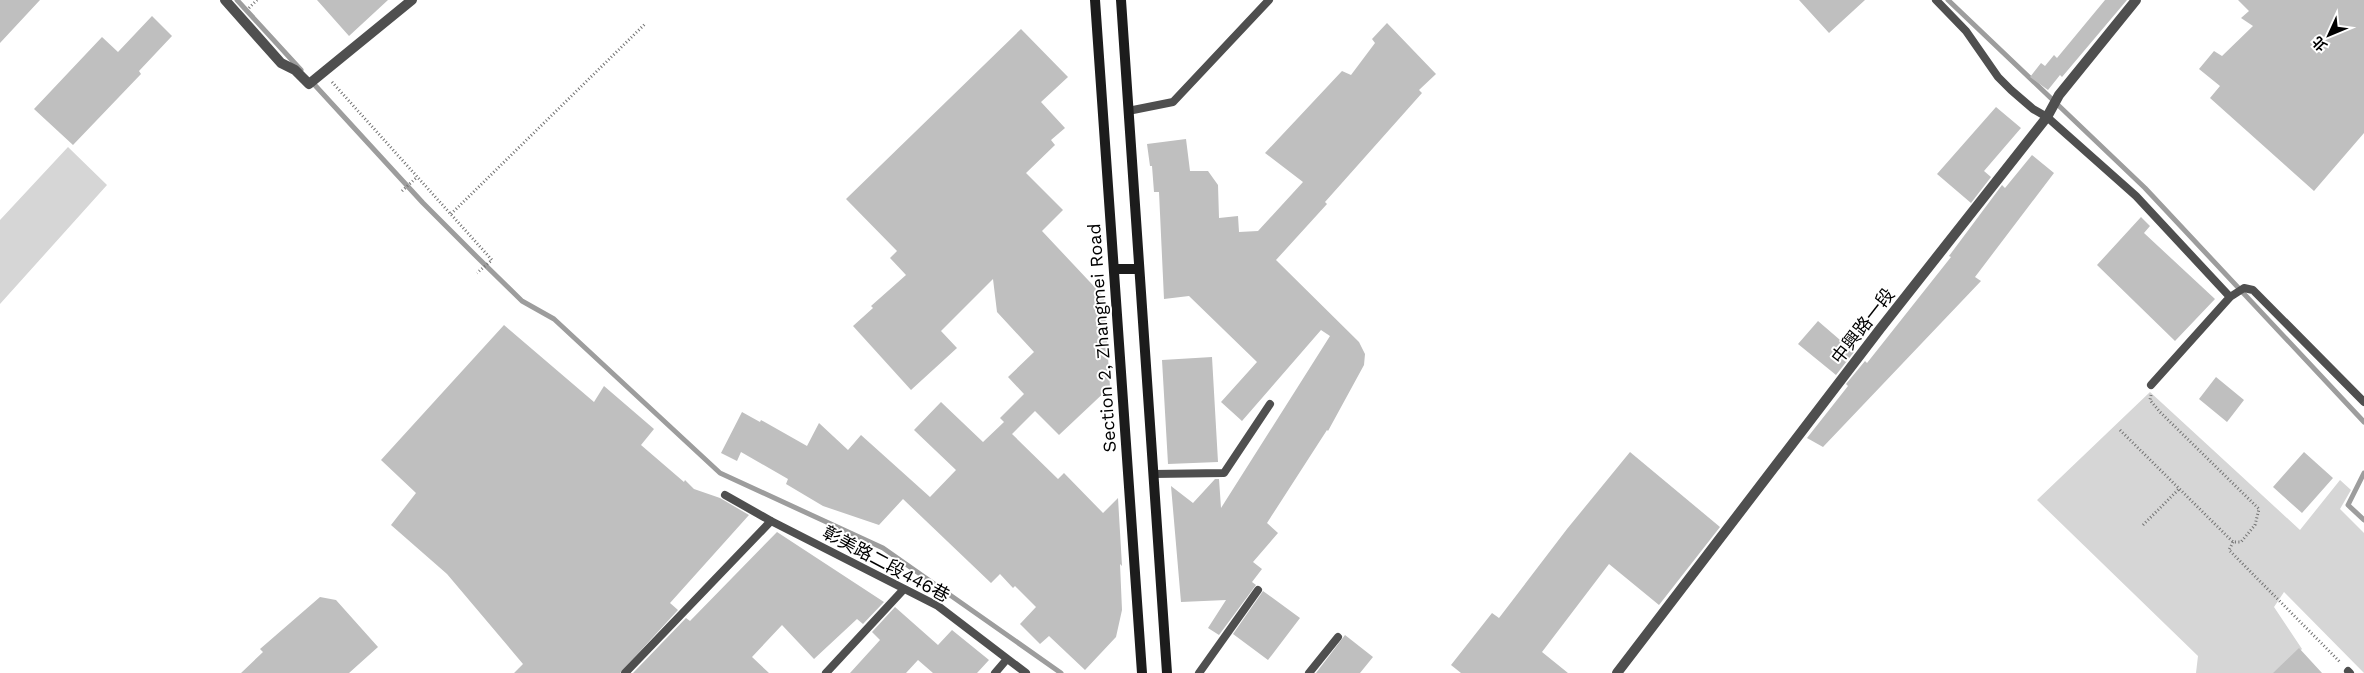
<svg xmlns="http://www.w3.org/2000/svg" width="2364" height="673" font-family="'Work Sans','Noto Sans TC',sans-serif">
	<rect width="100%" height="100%" fill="#fff"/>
	<path fill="#d6d6d6" d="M68 147 107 185 0 304V220Z
		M2150 392 2300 530 2340 480 2351 490 2340 509 2364 533V673L2284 592 2274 607 2302 649 2276 673H2196L2198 656 2037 500Z"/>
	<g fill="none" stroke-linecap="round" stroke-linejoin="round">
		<path stroke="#9d9d9d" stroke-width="5" d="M237 0 301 70
			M1948 0 2145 188 2364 422
			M312 82 423 203 477 257 522 301 554 319 720 473 883 548 1061 673
			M2364 473 2348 505 2364 520"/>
	</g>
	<path fill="#bfbfbf" d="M0 0H40L0 43Z
		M317 0H388L349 36Z
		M1799 0H1865L1829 33Z
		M2105 0H2127L2062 77 2060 75 2048 90 2030 77 2041 63 2045 66 2054 55 2057 58Z
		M2238 0H2364V133L2314 191 2210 98 2220 86 2199 69 2214 51 2222 56 2253 26 2241 18 2249 11Z
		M152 16 172 36 139 71 141 74 73 145 34 109 102 37 118 52Z
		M1387 23 1436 74 1419 90 1422 93 1325 202 1327 204 1276 260 1359 342 1365 354 1364 365 1328 431 1327 430 1267 523 1278 533 1253 562 1262 569 1252 582 1256 585 1219 635 1208 628 1226 600 1181 602 1171 486 1193 503 1215 479H1219L1221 508 1330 336 1321 330 1242 421 1221 402 1257 362 1189 296 1164 299 1159 192H1154L1152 166H1150L1147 144 1186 139 1190 171H1208L1218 185 1219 218 1238 216 1239 232 1258 231 1303 182 1265 153 1342 71 1351 75 1375 43 1372 39Z
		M1021 29 1068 77 1041 102 1065 128 1051 140 1055 145 1026 173 1063 210 1042 231 1104 297 1110 387 1059 435 1035 411 1012 434 1058 479 1064 473 1103 513 1118 498 1122 566 1120 564 1122 610 1116 637 1085 670 1049 636 1040 644 1020 624 1036 607 1015 586 1013 588 1000 574 991 583 903 499 879 525 823 506 786 484 788 479 741 452 737 461 721 453 742 412 760 422 761 420 807 446 819 423 848 450 861 435 930 497 956 470 914 430 941 402 983 442 1004 422 1000 418 1024 394 1008 377 1034 352 997 312 993 279 941 331 957 348 911 390 853 326 873 308 871 306 906 275 890 258 897 251 846 199Z
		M1996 107 2021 128 1984 171 1991 177 1971 203 1937 174Z
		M2032 155 2054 173 1975 277 1981 281 1823 447 1807 438 1848 386 1846 384 1865 361 1867 363 1951 257 1949 256 2002 185 2005 188Z
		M2141 217 2150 226 2144 233 2215 299 2175 341 2097 265Z
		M1818 321 1854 352 1836 375 1798 344Z
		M504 325 594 402 604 386 654 429 641 445 684 482 685 480 694 489 720 498 749 515 670 603 678 610 620 673H514L523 664 447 574 391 525 416 493 381 460Z
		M1212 357 1218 462 1168 464 1162 360Z
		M2216 377 2244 400 2227 422 2199 399Z
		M1630 452 1720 527 1659 605 1609 564 1542 652 1568 673H1461L1451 665 1492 613 1499 618 1567 529Z
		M2304 452 2333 478 2302 513 2273 487Z
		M777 532 884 602 863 624 857 619 814 659 782 625 752 657 769 673H633L686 618 690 621Z
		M1263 591 1300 618 1268 660 1233 634Z
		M320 597 336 600 378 647 349 673H241L263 652 260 649Z
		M895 607 938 645 952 630 989 660 977 673H933L918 660 906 673H850L880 640 872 632Z
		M1345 635 1373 657 1360 673H1316Z
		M2299 648 2322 673H2273Z"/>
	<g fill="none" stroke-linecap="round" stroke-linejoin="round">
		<path stroke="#717171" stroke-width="3" stroke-dasharray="1 2.5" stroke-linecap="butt" d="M249 8 257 0
			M332 82 492 260 477 273
			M402 191 416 178
			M451 214 646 23
			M2120 430 2233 542H2241L2255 525 2259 509 2160 412 2150 400 2151 395
			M2143 525 2179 489
			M2233 542 2229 550 2341 663"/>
		<path stroke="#4f4f4f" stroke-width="8" d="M1936 0 1966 31 1998 77 2011 90 2033 109 2047 117 2136 196 2230 297 2244 288 2253 290 2364 402
			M1128 111 1173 102 1269 0
			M2151 385 2230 297
			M1153 474 1224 473 1270 404
			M725 495 771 521 938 606 1026 673
			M2348 671 2350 673
			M625 673 771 521
			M826 673 904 589
			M995 673 1007 659
			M1199 673 1258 590
			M1309 673 1338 637"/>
		<path stroke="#4f4f4f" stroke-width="10" d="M225 0 281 63 295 70 309 84 412 0
			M1617 673 1880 329 2047 117 2059 95 2136 0"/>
		<path stroke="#1c1c1c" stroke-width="10" d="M1095 0 1142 673
			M1121 0 1167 673
			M1114 269H1139"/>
	</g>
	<g text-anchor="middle" stroke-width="4" stroke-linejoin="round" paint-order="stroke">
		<g font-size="18" fill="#000" stroke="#fff">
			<text transform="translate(1863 326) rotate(-52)" y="6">中興路一段</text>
			<text transform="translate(1102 338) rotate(-94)" y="6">Section 2, Zhangmei Road</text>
			<text transform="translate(886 564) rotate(28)" y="6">彰美路二段446巷</text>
		</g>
	</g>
	<g transform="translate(2329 35) rotate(226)" stroke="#ffffff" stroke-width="4" paint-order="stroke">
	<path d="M0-4L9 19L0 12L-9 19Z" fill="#000000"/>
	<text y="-8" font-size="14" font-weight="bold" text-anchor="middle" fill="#000000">北</text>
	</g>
</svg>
